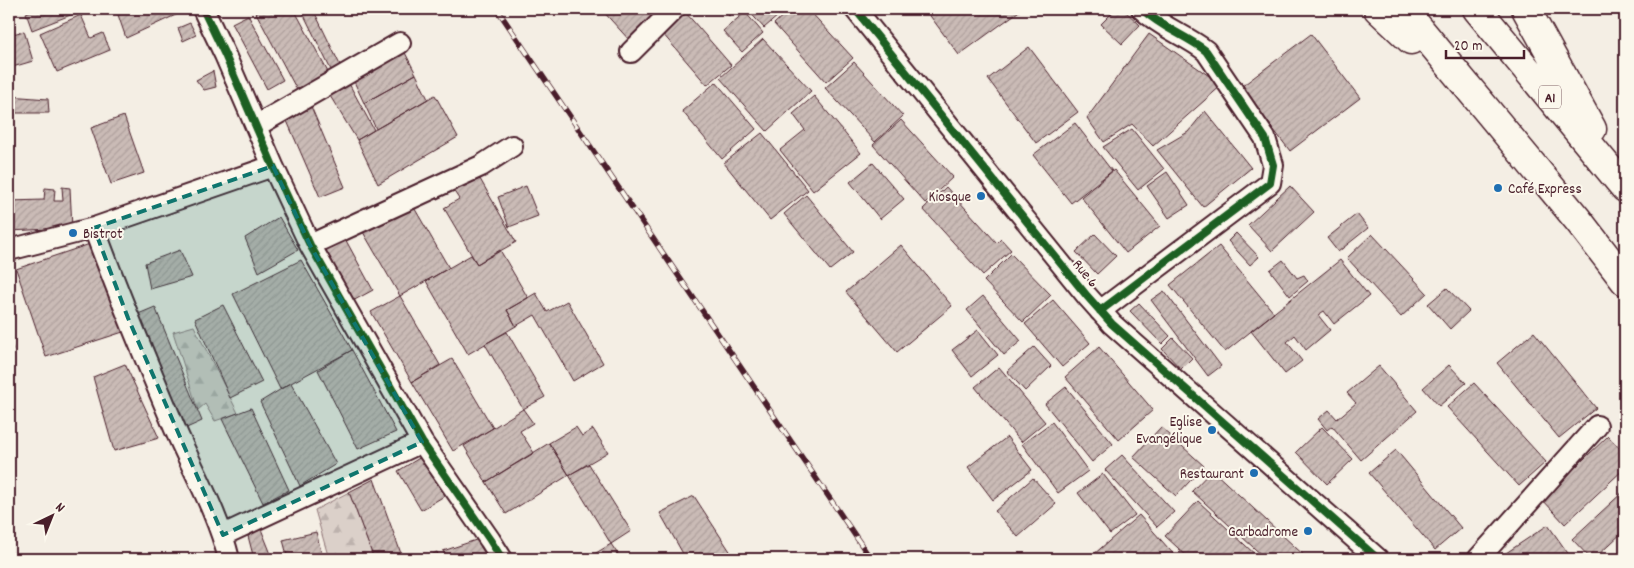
<svg xmlns="http://www.w3.org/2000/svg" width="1634" height="568" font-family="Dekko,sans-serif">
	<defs>
		<pattern id="forest-firs" width="22" height="20" patternUnits="userSpaceOnUse" patternTransform="scale(1.25)"><rect width="22" height="20" fill="#dbd0c9"/><path d="M5 1l3.5 6h-7zM16 11l3.5 6h-7z" fill="#bdb2ad"/></pattern>
		<pattern id="building-hatch" width="6" height="6" patternUnits="userSpaceOnUse" patternTransform="scale(1.25)"><rect width="6" height="6" fill="#cabbb6"/><path d="M-1 1l2-2M0 6l6-6M5 7l2-2" fill="none" stroke="#afa09d"/></pattern>
	</defs>
	<rect width="100%" height="100%" fill="#f4eee4"/>
	<filter id="ink" filterUnits="userSpaceOnUse"><feTurbulence type="fractalNoise" baseFrequency=".02" numOctaves="2"/><feDisplacementMap in="SourceGraphic" scale="10" xChannelSelector="R" yChannelSelector="G"/><feConvolveMatrix kernelMatrix="1 2 1 2 8 2 1 2 1" color-interpolation-filters="sRGB"/></filter>
	<g filter="url(#ink)">
		<path fill="url(#forest-firs)" stroke="#92787a" d="M194 326 238 413 215 421 205 404 198 410 173 332Z
			M349 492 374 559H329L315 510Z"/>
		<path fill="url(#building-hatch)" stroke="#4a1f2b" d="M37 9H86L32 30 26 13Z
			M116 9H179L180 13 126 38Z
			M254 9H294L329 74 297 90Z
			M301 9H313L341 67 332 72Z
			M601 9H666L631 42Z
			M722 9H736L729 16Z
			M747 9H786L764 28Z
			M790 9H808L853 58 826 82 774 24Z
			M925 9H1022L959 55Z
			M1116 9H1123L1140 25 1122 44 1101 24Z
			M745 12 763 33 742 52 723 31Z
			M686 13 731 65 707 85 662 33Z
			M81 15 91 38 103 33 110 50 57 72 40 33Z
			M248 15 283 80 267 89 232 23Z
			M190 23 196 35 183 41 178 28Z
			M24 31 33 61 9 68V35Z
			M1149 34 1222 85 1153 146 1132 124 1104 142 1087 118Z
			M1311 34 1360 98 1290 151 1241 87Z
			M763 39 811 91 767 131 720 78Z
			M400 43 416 74 364 103 350 73Z
			M1029 47 1078 112 1036 143 988 79Z
			M854 62 903 116 875 142 825 88Z
			M213 71 216 87 204 90 196 80Z
			M416 74 428 99 376 129 364 103Z
			M346 78 374 130 357 140 327 91Z
			M716 82 756 129 722 159 682 111Z
			M435 95 458 137 378 184 357 140Z
			M9 96 48 99 49 113H9Z
			M814 96 861 153 813 191 780 150 805 130 793 114Z
			M310 104 345 187 320 197 284 114Z
			M1205 111 1251 168 1203 207 1157 150 1188 132Z
			M124 116 144 173 111 184 91 128Z
			M901 120 953 177 925 203 873 145Z
			M1075 123 1112 171 1071 203 1033 155Z
			M1132 129 1164 169 1138 190 1103 147Z
			M762 133 808 190 770 220 724 163Z
			M873 163 904 199 880 219 850 182Z
			M1114 170 1160 226 1126 253 1081 197Z
			M476 172 516 242 477 264 444 208 459 199 451 187Z
			M1167 172 1189 205 1169 218 1147 186Z
			M526 186 538 216 509 227 498 197Z
			M1290 186 1314 212 1272 251 1248 225Z
			M62 187 70 188 72 228 9 231V201L44 200 45 188 55 189 54 201H63Z
			M946 187 997 243 1001 239 1011 250 983 275 923 209Z
			M806 195 853 252 830 270 784 214Z
			M412 204 449 268 400 296 363 232Z
			M1357 214 1368 228 1338 252 1327 238Z
			M279 217 298 250 259 272 245 238Z
			M1236 233 1259 257 1250 265 1228 241Z
			M1095 234 1116 256 1097 274 1076 252Z
			M1372 234 1427 293 1401 317 1347 258Z
			M343 235 373 290 349 303 320 247Z
			M93 243 123 332 46 357 16 269Z
			M901 245 952 306 897 352 846 292Z
			M1219 246 1274 313 1225 352 1170 285Z
			M180 250 192 277 150 289 145 263Z
			M500 250 528 298 507 310 516 326 468 354 426 281 471 255 477 264Z
			M1011 254 1051 295 1023 322 984 281Z
			M301 260 352 350 280 389 233 294Z
			M1283 260 1297 278 1304 275 1308 281 1290 296 1270 270Z
			M1340 260 1369 296 1334 324 1324 311 1318 315 1330 330 1306 350 1295 335 1287 342 1302 361 1285 374 1251 331Z
			M1447 288 1469 311 1450 329 1428 304Z
			M1164 291 1221 366 1208 376 1151 300Z
			M536 293 547 312 567 301 603 363 573 381 535 315 516 326 507 310Z
			M400 296 440 365 412 382 371 312Z
			M983 296 1021 341 1004 355 967 310Z
			M1053 300 1090 343 1062 367 1025 324Z
			M1139 303 1170 336 1162 344 1130 311Z
			M223 305 262 382 230 398 195 319Z
			M155 307 202 421 180 431 131 317Z
			M978 330 998 355 972 376 952 350Z
			M507 332 545 397 523 409 485 344Z
			M1534 332 1596 408 1559 438 1497 363Z
			M1173 338 1192 358 1181 369 1162 349Z
			M9 339 13 350 9 352Z
			M1034 347 1051 366 1025 391 1007 371Z
			M1099 347 1153 410 1119 440 1065 377Z
			M352 350 396 432 358 449 318 370Z
			M452 359 493 428 453 451 412 382Z
			M125 364 159 438 114 451 93 377Z
			M1449 365 1466 383 1439 406 1423 388Z
			M1379 366 1417 411 1361 460 1332 426 1327 430 1318 419 1329 410 1337 419 1356 403 1347 393Z
			M999 367 1045 422 1021 442 975 387Z
			M291 383 336 464 300 486 260 402Z
			M1474 383 1546 462 1519 486 1447 407Z
			M1066 387 1113 444 1092 462 1045 404Z
			M251 408 289 490 263 503 222 419Z
			M523 409 533 423 520 431 534 453 486 482 464 446Z
			M1052 422 1088 471 1058 493 1022 444Z
			M576 427 582 436 593 429 608 452 569 475 549 443Z
			M1161 427 1204 466 1176 496 1133 457Z
			M1322 427 1353 459 1327 484 1296 452Z
			M1608 436 1625 454V468L1565 524 1542 499Z
			M1007 437 1032 470 993 500 968 467Z
			M549 443 569 475 506 514 486 482Z
			M1396 450 1461 528 1435 550 1369 473Z
			M1122 455 1174 512 1157 527 1105 470Z
			M421 457 446 495 421 510 398 471Z
			M589 464 631 531 611 544 569 475Z
			M1212 470 1308 559H1266L1192 491Z
			M1103 474 1135 515 1110 534 1078 493Z
			M1033 478 1056 504 1018 537 995 511Z
			M374 479 403 559H374L349 492Z
			M1625 490V530L1594 559H1591L1572 539Z
			M694 496 735 559H686L660 513Z
			M1198 501 1260 559H1190L1165 536Z
			M1139 515 1176 557 1174 559H1097L1093 555Z
			M1548 525 1572 559H1497Z
			M261 529 273 559H254L248 536Z
			M316 532 323 559H288L283 540Z
			M482 538 493 559H447L443 551Z
			M611 544 621 559H586Z
			M437 552 440 559H423Z
			M219 556 220 559H202Z"/>
		<g fill="none" stroke-linecap="round" stroke-linejoin="round">
			<defs>
				<path id="minor" d="M203 9 225 55 273 166 310 245 422 442 490 540 502 559
					M855 9 1087 296 1112 324 1378 559
					M631 52 674 9
					M256 126 400 43
					M94 228C119 296 147 363 175 429 194 472 218 514 229 559
					M310 245 481 166 512 146
					M9 250 94 228 273 166
					M1100 311 1270 183 1273 165 1265 138 1206 51C1185 35 1162 28 1142 9
					M223 535 422 442
					M1478 559 1597 426"/>
				<path id="primary" d="M1378 9 1411 40
					M1403 9 1578 220 1625 281
					M1477 9 1625 188
					M1526 9 1592 129"/>
			</defs>
			<use href="#minor" stroke="#4a1f2b" stroke-width="24"/>
			<use href="#primary" stroke="#4a1f2b" stroke-width="31"/>
			<use href="#minor" stroke="#fbf7ec" stroke-width="20"/>
			<use href="#primary" stroke="#fbf7ec" stroke-width="28"/>
			<defs>
				<path id="rail" d="M497 9 871 559"/>
			</defs>
			<use href="#rail" stroke="#4a1f2b" stroke-width="5.5"/>
			<use href="#rail" stroke="#fbf7ec" stroke-width="4" stroke-dasharray="11" stroke-linecap="butt"/>
			<defs>
				<path id="cycleway" d="M203 9 225 55 273 166 310 245 422 442 490 540 502 559
					M855 9 1087 296 1112 324 1378 559
					M1100 311 1270 183 1273 165 1265 138 1206 51C1185 35 1162 28 1142 9"/>
			</defs>
			<use href="#cycleway" stroke="#fbf7ec" stroke-width="11"/>
			<use href="#cycleway" stroke="#1b5e20" stroke-width="8"/>
		</g>
	</g>
	<path fill="#0f766e" fill-opacity="0.2" stroke="#0f766e" stroke-width="4" stroke-dasharray="10 6" stroke-linejoin="round" d="M273 166 310 245 422 442 223 535 128 318 94 228Z"/>
	<g fill="#1f6fb2" stroke="#fbf7ec" stroke-width="2">
		<circle cx="1498" cy="188" r="5"/>
		<circle cx="981" cy="196" r="5"/>
		<circle cx="73" cy="233" r="5"/>
		<circle cx="1212" cy="430" r="5"/>
		<circle cx="1254" cy="473" r="5"/>
		<circle cx="1308" cy="531" r="5"/>
	</g>
	<g text-anchor="middle" stroke-width="4" stroke-linejoin="round" paint-order="stroke">
		<rect fill="#fbf7ec" stroke="#7f6065" stroke-width="1" x="1539" y="85.5" width="22" height="23" rx="4"/>
		<g font-size="14" font-weight="bold" fill="#4a1f2b">
			<text x="1550" y="102">A1</text>
		</g>
		<g font-size="15" fill="#4a1f2b" stroke="#fbf7ec" text-anchor="end">
			<text x="1508" y="193" text-anchor="start">Café Express</text>
			<text x="971" y="201">Kiosque</text>
			<text x="83" y="238" text-anchor="start">Bistrot</text>
			<text x="1202" y="426">Eglise<tspan x="1202" dy="17">Evangélique</tspan></text>
			<text x="1244" y="478">Restaurant</text>
			<text x="1298" y="536">Garbadrome</text>
		</g>
		<g font-size="15" fill="#4a1f2b" stroke="#fbf7ec">
			<text transform="translate(1086 273) rotate(51)" y="5">Rue 6</text>
		</g>
	</g>
	<rect width="1634" height="568" fill="none" stroke="#fbf7ec" stroke-width="30"/>
	<rect x="15" y="15" width="1604" height="538" fill="none" stroke="#4a1f2b" stroke-width="2" filter="url(#ink)"/>
	<g transform="translate(52 516) rotate(43)" stroke="#fbf7ec" stroke-width="4" paint-order="stroke">
	<path d="M0-4L9 19L0 12L-9 19Z" fill="#4a1f2b"/>
	<text y="-8" font-size="14" font-weight="bold" text-anchor="middle" fill="#4a1f2b">N</text>
	</g>
	<path d="M1446 50v8h78v-8" fill="none" stroke="#4a1f2b" stroke-width="2.5"/>
	<text x="1454" y="50" font-size="15" fill="#4a1f2b" stroke="#fbf7ec" stroke-width="4" paint-order="stroke">20 m</text>
</svg>
